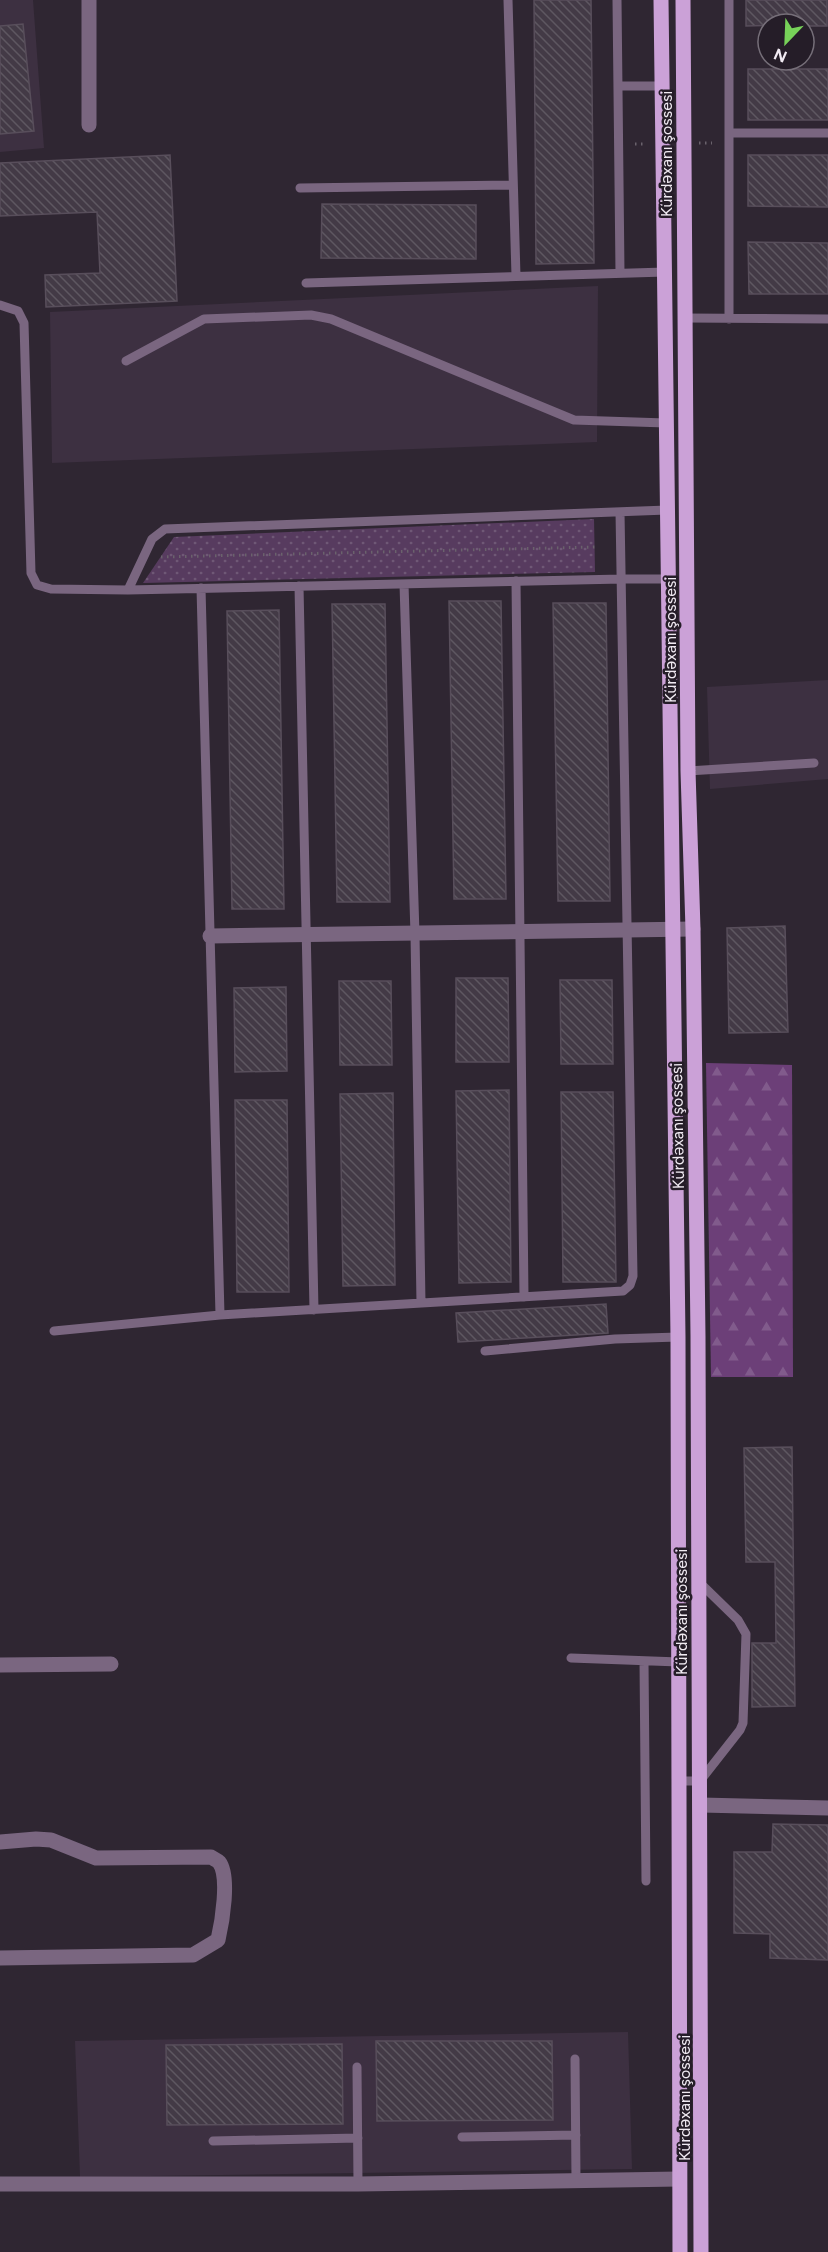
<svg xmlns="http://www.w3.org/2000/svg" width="828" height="2252" font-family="Figtree,sans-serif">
	<defs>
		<pattern id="forest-firs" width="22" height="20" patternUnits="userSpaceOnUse" patternTransform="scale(1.5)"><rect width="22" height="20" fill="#6c3f78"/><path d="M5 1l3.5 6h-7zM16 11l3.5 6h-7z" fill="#815b8c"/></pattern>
		<pattern id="park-dots" width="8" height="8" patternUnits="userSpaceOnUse" patternTransform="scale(1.5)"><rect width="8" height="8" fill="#573b5f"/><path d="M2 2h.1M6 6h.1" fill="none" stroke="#6f5876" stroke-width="1.8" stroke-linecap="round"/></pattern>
		<pattern id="building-back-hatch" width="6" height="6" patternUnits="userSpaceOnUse" patternTransform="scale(1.5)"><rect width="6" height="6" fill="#433a46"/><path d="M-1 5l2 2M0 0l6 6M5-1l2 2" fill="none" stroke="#5e5761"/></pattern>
	</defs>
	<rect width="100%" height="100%" fill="#2f2632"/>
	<path fill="#3d3041" d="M0 0H33L44 148 0 152Z
		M598 286 597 442 52 463 50 312Z
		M828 680V779L710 789 707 687Z
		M628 2032 632 2169 80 2177 75 2041Z"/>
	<path fill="url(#forest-firs)" d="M706 1063 792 1065 793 1377H711Z"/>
	<path fill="url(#park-dots)" d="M594 519 595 572 143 583 174 537Z"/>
	<path fill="url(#building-back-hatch)" stroke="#584e5b" stroke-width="1.5" d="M534 0H591L594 263 536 264Z
		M746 0H827V26H804V24L746 26Z
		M23 24 34 131 0 134V26Z
		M748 69H828V120H748Z
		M170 155 177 301 46 307 45 275 100 273 97 212 0 216V163Z
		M748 155H828V207L748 206Z
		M322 204 476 205V259L321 258Z
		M748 242 828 243V294H749Z
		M449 601H501L506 899H454Z
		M553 603H606L610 901H558Z
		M332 604H385L390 902H337Z
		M279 610 284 909H232L227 611Z
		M785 926 788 1032 729 1033 727 928Z
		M456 978H508L509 1062H456Z
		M560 980H612L613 1064H561Z
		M339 981H391L392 1065H340Z
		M286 987 287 1071 235 1072 234 988Z
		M509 1090 511 1282 459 1283 456 1091Z
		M561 1092H613L616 1282H563Z
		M393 1093 395 1285 343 1286 340 1094Z
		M235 1100H287L289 1292H237Z
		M606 1304 608 1333 458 1342 456 1313Z
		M792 1447 795 1706 752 1707V1643H776L775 1562H746L744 1448Z
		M773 1824 828 1825V1960L770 1958V1934L734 1933V1852H772Z
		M376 2041H552L553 2120 377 2121Z
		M342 2044 343 2124 167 2125 166 2045Z"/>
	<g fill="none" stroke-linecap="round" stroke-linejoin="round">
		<path stroke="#6a626c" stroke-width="3" stroke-dasharray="1.5 4.5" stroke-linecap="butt" d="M699 143H712
			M635 144H647
			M161 557 595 547"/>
		<path stroke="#7a6680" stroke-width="9" d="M508 0 516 276
			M617 0 620 273
			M729 0V319
			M618 86H662
			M729 133H828
			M300 188 513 185
			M306 283 665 272
			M0 305 18 311 24 323 31 573 37 585 51 589 128 590 622 579H668
			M685 318 828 319
			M126 361 204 319 311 315 331 319 574 420 666 423
			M516 581 524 1297
			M404 584 415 934 421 1303
			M299 586 314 1310
			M201 588 220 1315
			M128 590 152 539 165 529 667 510
			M688 771 814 763
			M54 1331 220 1315 623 1291 630 1285 633 1276 620 512
			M485 1351 615 1339 678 1337
			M571 1658 679 1662
			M644 1661 646 1881
			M680 1781H700L740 1730 743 1723 746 1634 738 1620 699 1582
			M575 2059 576 2180
			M357 2067 358 2184
			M462 2137 576 2135
			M213 2141 358 2138"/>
		<path stroke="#7a6680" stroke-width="15" d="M89 0V125
			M210 936 693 929
			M0 1665 111 1664
			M701 1805 828 1808
			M0 1842 36 1839 51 1840 96 1858 211 1857C214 1859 217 1860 219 1862 230 1876 222 1923 218 1940L193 1955 0 1958
			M0 2184H358L679 2179"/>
		<path stroke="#cba1d7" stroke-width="15" d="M661 0 678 1337 680 2252
			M683 0 688 771 693 929 698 1336 701 2252"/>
	</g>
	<g text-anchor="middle" stroke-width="5" stroke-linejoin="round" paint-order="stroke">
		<g font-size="16" fill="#f0eaf2" stroke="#251d28">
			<text transform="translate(666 154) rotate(-90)" y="6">Kürdəxanı şossesi</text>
			<text transform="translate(670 640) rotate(-90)" y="6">Kürdəxanı şossesi</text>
			<text transform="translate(677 1126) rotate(-91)" y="6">Kürdəxanı şossesi</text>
			<text transform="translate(681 1612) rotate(-90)" y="6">Kürdəxanı şossesi</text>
			<text transform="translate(684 2098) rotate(-90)" y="6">Kürdəxanı şossesi</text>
		</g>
	</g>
	<g transform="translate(786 42) rotate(203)"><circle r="28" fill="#251d28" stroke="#766f79" stroke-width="1.5"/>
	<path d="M0-4.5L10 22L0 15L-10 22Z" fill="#77d259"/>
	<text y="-9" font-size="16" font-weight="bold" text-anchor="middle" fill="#f0eaf2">N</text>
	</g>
</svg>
